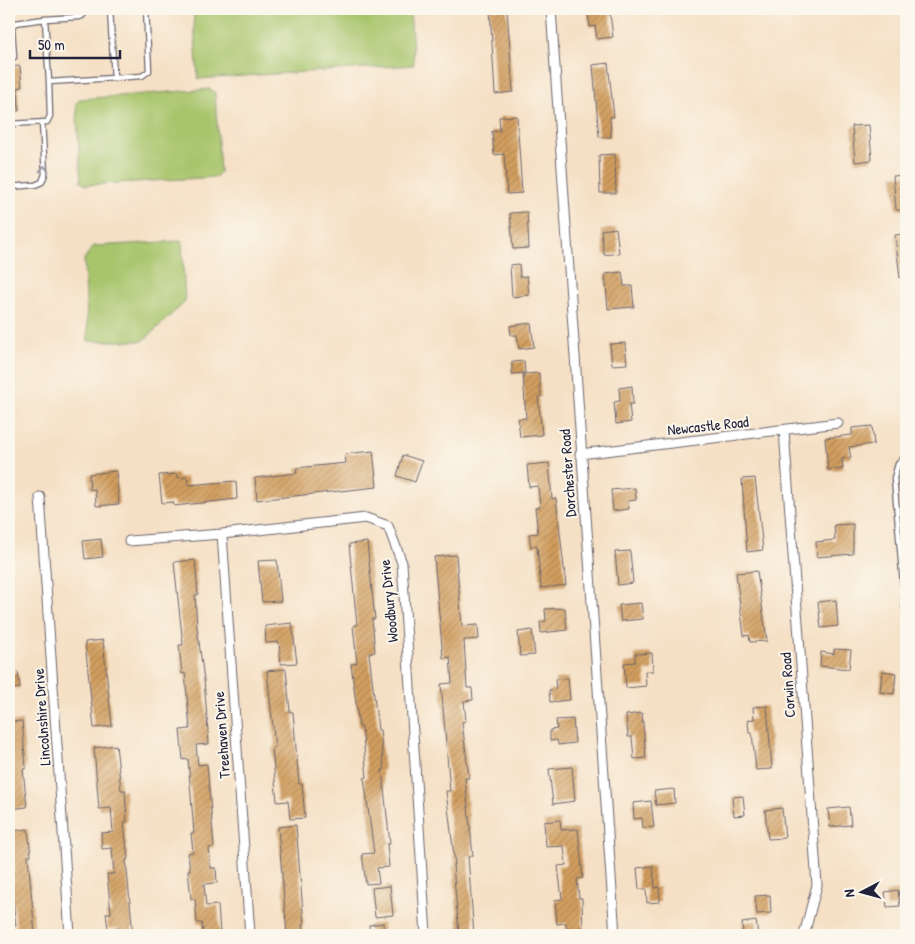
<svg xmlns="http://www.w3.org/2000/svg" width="915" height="944" font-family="'Patrick Hand',sans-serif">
	<defs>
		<pattern id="building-hatch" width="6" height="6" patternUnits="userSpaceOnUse" patternTransform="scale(1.25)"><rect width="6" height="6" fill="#d39f5e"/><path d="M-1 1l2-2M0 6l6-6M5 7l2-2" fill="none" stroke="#ab814f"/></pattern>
	</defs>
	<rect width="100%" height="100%" fill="#fbf7ec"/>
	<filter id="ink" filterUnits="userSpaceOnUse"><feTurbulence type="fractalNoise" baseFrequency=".02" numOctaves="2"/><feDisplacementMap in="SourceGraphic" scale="10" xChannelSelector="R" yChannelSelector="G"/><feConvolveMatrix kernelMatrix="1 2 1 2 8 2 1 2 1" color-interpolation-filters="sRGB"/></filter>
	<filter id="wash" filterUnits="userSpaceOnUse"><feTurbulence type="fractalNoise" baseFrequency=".0096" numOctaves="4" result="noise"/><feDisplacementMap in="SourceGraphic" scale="20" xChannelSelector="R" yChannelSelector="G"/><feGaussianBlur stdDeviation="1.12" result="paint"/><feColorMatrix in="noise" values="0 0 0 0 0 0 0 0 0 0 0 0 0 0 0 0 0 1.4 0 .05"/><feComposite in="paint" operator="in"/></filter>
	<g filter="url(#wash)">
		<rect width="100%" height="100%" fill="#f5e0c5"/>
		<path fill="#a8c56c" stroke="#657454" d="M193 9H410L414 65 198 79Z
			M210 89 215 93 220 172 216 177 86 185 81 182 76 103 80 99Z
			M182 241 185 302 143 341H88L84 259 94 246Z"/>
		<g id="blocks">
			<path fill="url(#building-hatch)" d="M490 9H507L513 92 495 94Z
				M587 9H605L606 14H610L613 37 597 39 595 26 590 27Z
				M608 63 614 117H610L611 137H599L593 65Z
				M20 66 22 87 18 88 19 111H9V67Z
				M517 116 522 193 507 194 504 154 494 155 492 131H500L499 117Z
				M869 125 872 160 855 162 852 126Z
				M615 154 616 193H600L599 155Z
				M906 175V210H896L893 176Z
				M527 212 529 248 513 249 510 213Z
				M616 228 619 253 604 255 601 230Z
				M906 234V278H900L895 235Z
				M519 264 520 277 527 276 529 295 512 297 510 265Z
				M622 272 624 286H632L634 307 608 309 605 274Z
				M531 323 534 347 519 349 517 335H511L510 326Z
				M625 343 627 364 612 365 610 344Z
				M524 361 525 373 512 374V362Z
				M539 373 541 397H538L542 435 520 437 518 419 526 418 523 374Z
				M632 386 633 404H629L631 422 616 424 614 402 620 401 619 388Z
				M872 426 874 444 849 447 851 458 842 459 843 469 828 470 825 438 852 435V428Z
				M373 451 377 487 257 500 255 478 297 473 296 468 346 463 345 454Z
				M403 455 422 461 415 482 397 476Z
				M549 463 552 499 556 498 566 585 541 588 537 546 531 547 529 534 538 533 535 508 540 507 538 486 529 487 527 465Z
				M116 471 119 504 96 506 95 489 90 490 89 474Z
				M177 474 178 478 187 477 188 485 236 481 237 499 174 506 173 502 162 503 159 475Z
				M755 478 763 550 747 552 742 479Z
				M635 488 636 500 628 501 629 509 613 511 611 490Z
				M853 524V554L817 557 816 542 835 540 834 525Z
				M101 539 103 557 85 559 83 541Z
				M367 542 375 619H372L375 652 369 653 378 730H380L384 770H382L390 844H387L389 867 377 868 379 883 366 884 362 854 374 853 364 778 367 777 362 727H359L351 664 357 663 353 626 357 625 349 544Z
				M630 551 633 583 618 585 615 552Z
				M456 555 462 626 478 625 479 639 464 640 467 688H472L473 700 464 701 466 721 462 722 469 778H465L473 856 468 857 474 935H459L453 865H455L446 791H450L441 684 452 683 450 657 443 658 434 557Z
				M195 560 198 595H195L197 627 204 680 209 744 196 745 198 765 207 764 214 847 209 848 211 868H216L217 883 204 884 206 906 218 905 220 933 203 934 202 923H197L195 899H191L188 870H190L188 853 193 852 191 833H194L188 759 183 760 180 730 190 729 185 673 182 674 179 645H183L174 562Z
				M277 560 281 601 262 602 258 561Z
				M757 571 767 641 750 642 749 635 744 636 736 573Z
				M836 600 838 626 821 628 818 602Z
				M641 603 643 619 621 621 619 605Z
				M565 608 567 630 541 633 540 622 546 621 545 609Z
				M292 623 297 663 281 664 279 642 266 643 265 626Z
				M532 630 535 655 520 656 518 632Z
				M103 640 112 726 94 728 85 642Z
				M834 649 851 650 849 669 820 666 821 652 834 654Z
				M652 653 653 671H645L646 686 626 688 624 663 635 662V654Z
				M286 669 290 712H293L299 784H302L305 818 290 819 288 801 277 802 272 748 275 747 267 671Z
				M882 671 896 673 894 694 880 692Z
				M18 672 20 688 9 689V673Z
				M568 678 570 700 550 702 549 690 556 689 555 679Z
				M767 706 772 769 756 770 752 733H749L748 720 754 719 753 707Z
				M642 713 646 758 634 759 632 737H628L626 715Z
				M573 719 575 743 558 745 557 740 550 741V730L557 729 556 720Z
				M22 721 26 768 23 769 27 807 9 809V722Z
				M116 745 121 790H125L127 822H124L128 859 126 860 133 935H119L118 928 108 929 106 913H111L107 874H114L112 848 102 849 101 833 113 832 111 808 99 809 94 748Z
				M572 767 575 801 553 804 549 769Z
				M674 789 675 803 656 805 654 791Z
				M743 796 745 815 734 816 732 797Z
				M651 801 654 827 643 828 642 818 634 819 633 803Z
				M849 807 851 825 830 827 828 809Z
				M782 808 785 838 768 839 765 810Z
				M560 820 561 830 578 829 583 878 577 879 579 898H582L583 935H567L566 923 557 924 555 900 562 899 558 866 566 865 564 846 546 847 544 822Z
				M296 825 304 925H302L303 935H287L278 827Z
				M28 829 31 856H28L35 935H13L12 926H16L10 874 14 873 10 831Z
				M653 866 655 888 659 887 660 902 647 903 646 889H639L637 868Z
				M390 886 393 915 375 917 372 888Z
				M898 890 900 906 887 907 885 892Z
				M770 895 771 913 757 914 755 896Z
				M756 921 758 935H743L742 923Z
				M383 923 384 935H370L369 925Z"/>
		</g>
	</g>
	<g filter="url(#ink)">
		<use href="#blocks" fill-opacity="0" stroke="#6c646b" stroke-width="1"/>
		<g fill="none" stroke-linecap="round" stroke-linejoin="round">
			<defs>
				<path id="lane" d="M14 57 12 27 15 23 45 19
					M114 78 142 76 149 71 146 9
					M49 82 45 19 78 17 82 16 89 9
					M9 124 47 122 50 116 49 82 114 78 110 9
					M9 187 35 185 42 182 45 174 42 122
					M906 456 898 464 894 478 906 619"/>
				<path id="street" d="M551 9 615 935
					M784 431 817 885 804 935
					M580 454 838 423
					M40 497 70 935
					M222 534 250 935
					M129 541 222 534 366 518 388 526 402 563 426 935"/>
			</defs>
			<use href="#lane" stroke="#6c646b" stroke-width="7"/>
			<use href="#street" stroke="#6c646b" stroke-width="11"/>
			<use href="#lane" stroke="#fff" stroke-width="4.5"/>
			<use href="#street" stroke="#fff" stroke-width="9"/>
		</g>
		<defs><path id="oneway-chevron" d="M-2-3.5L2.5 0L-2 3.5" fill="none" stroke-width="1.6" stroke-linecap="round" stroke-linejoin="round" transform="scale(1.25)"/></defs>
		<use stroke="#9c9ca7" href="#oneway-chevron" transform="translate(44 169) rotate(-88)"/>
	</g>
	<g text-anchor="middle" stroke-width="4" stroke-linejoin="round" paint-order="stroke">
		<g font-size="15" fill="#22223b" stroke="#fbf7ec">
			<text transform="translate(708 426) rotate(-6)" y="5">Newcastle Road</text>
			<text transform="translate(568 473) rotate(-94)" y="5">Dorchester Road</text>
			<text transform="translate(389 601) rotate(-96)" y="5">Woodbury Drive</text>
			<text transform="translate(788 685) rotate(-94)" y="5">Corwin Road</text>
			<text transform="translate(42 717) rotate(-94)" y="5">Lincolnshire Drive</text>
			<text transform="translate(222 735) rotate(-94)" y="5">Treehaven Drive</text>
		</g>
	</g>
	<rect width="915" height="944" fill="none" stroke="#fbf7ec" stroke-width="30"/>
	<g transform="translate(862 892) rotate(264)" stroke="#fbf7ec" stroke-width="4" paint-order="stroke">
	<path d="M0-4L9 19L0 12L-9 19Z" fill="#22223b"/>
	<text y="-8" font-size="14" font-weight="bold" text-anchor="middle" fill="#22223b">N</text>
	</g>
	<path d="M30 50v8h90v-8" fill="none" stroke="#22223b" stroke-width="2.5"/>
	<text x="38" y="50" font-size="15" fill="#22223b" stroke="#fbf7ec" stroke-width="4" paint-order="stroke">50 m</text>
</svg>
